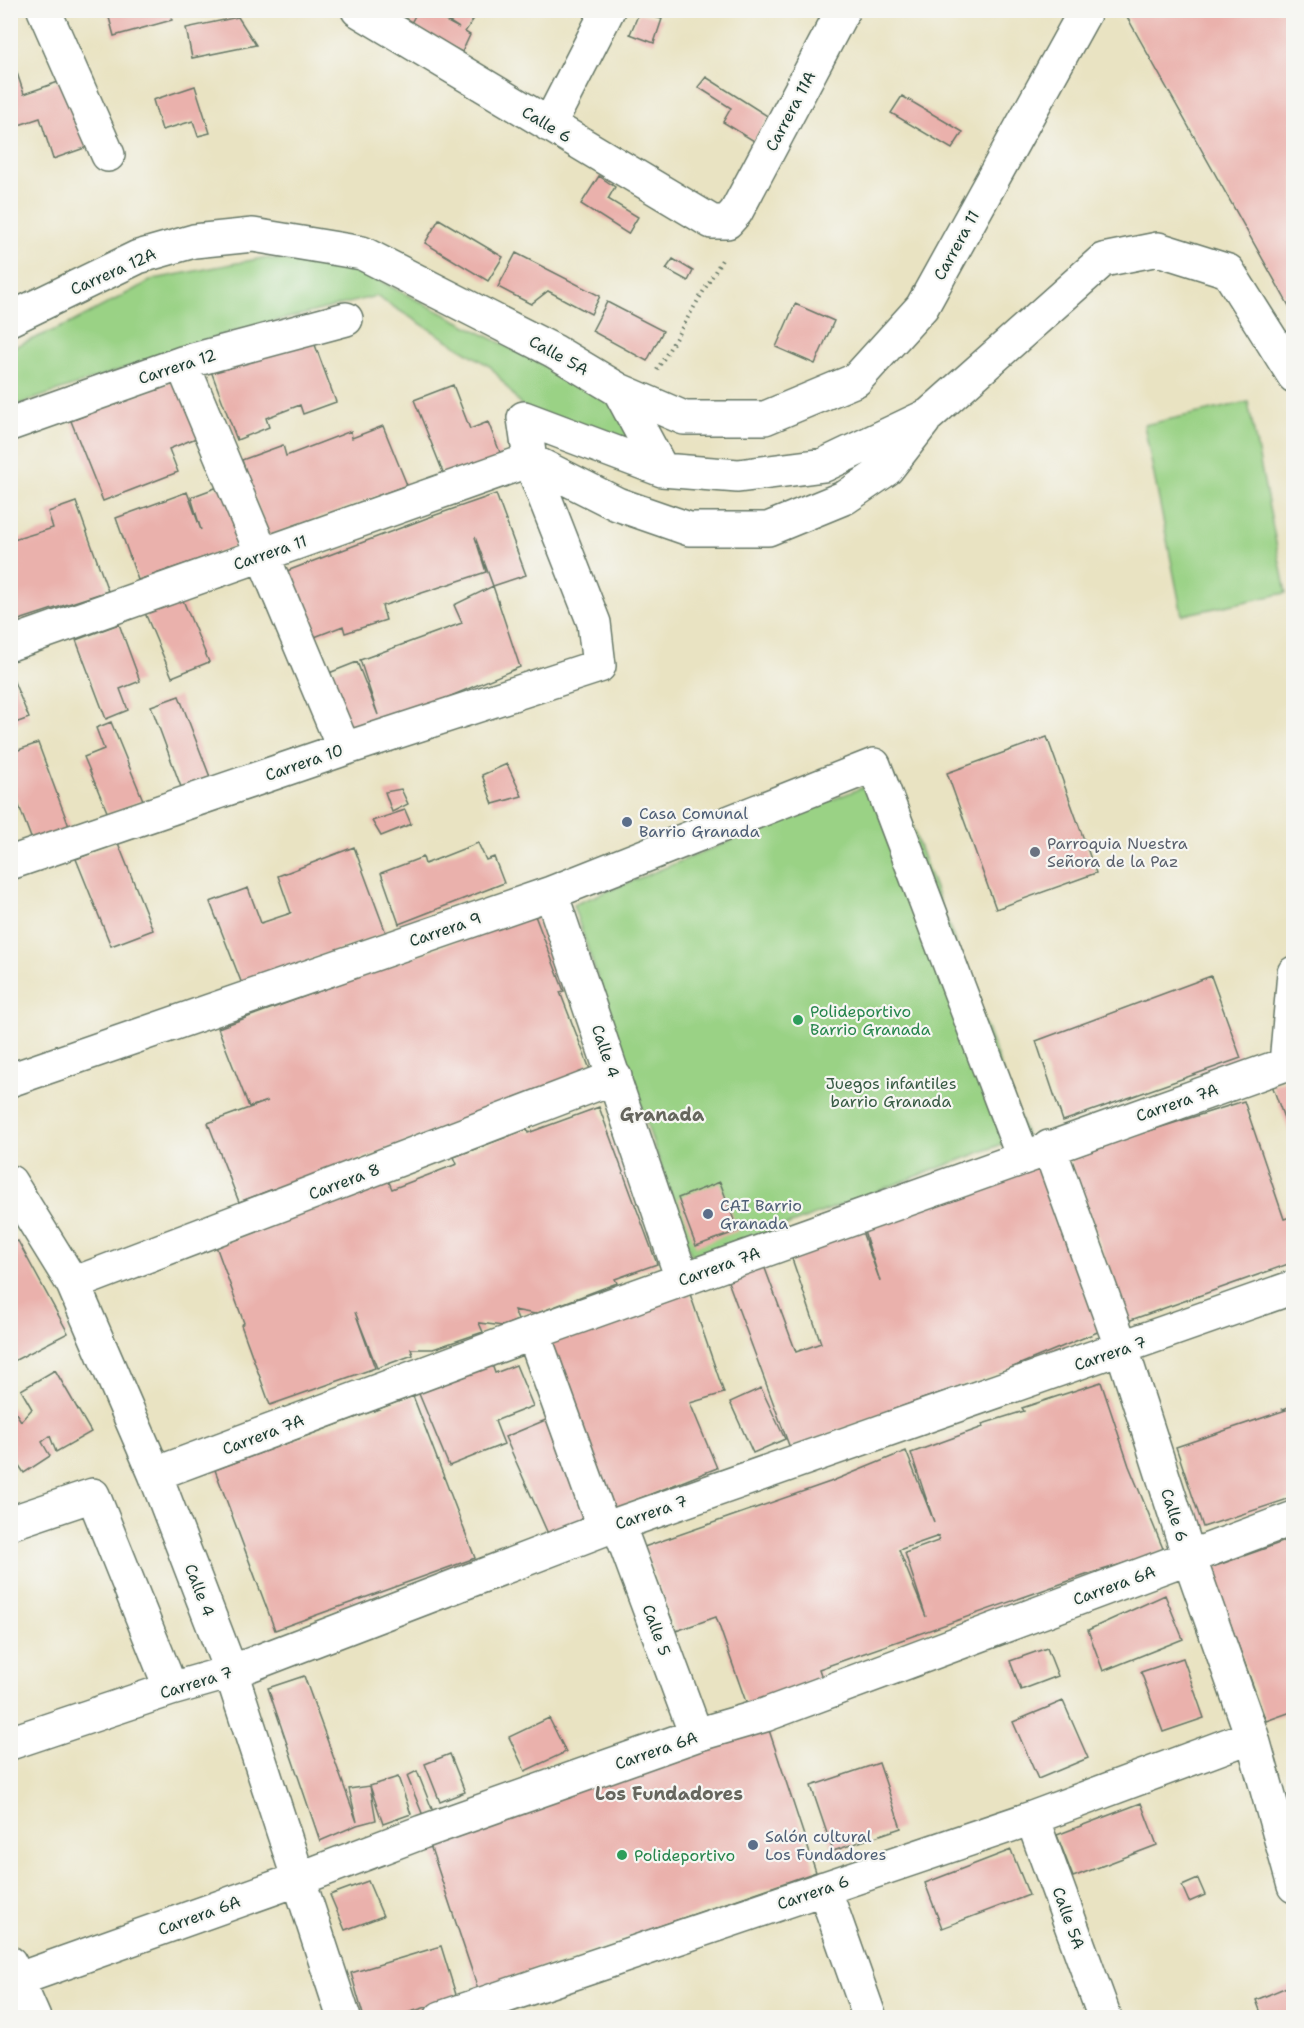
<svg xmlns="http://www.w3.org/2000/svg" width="1304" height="2028" font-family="'Shantell Sans',sans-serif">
	<rect width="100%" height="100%" fill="#f6f6f2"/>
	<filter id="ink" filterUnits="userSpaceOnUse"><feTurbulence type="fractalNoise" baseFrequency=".0167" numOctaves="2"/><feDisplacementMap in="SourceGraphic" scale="12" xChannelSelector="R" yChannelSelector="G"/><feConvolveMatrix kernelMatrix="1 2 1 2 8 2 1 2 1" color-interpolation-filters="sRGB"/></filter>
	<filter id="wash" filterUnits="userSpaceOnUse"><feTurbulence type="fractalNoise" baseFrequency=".008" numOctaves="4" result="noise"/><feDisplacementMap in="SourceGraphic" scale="24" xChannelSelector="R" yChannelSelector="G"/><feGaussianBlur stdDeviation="1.35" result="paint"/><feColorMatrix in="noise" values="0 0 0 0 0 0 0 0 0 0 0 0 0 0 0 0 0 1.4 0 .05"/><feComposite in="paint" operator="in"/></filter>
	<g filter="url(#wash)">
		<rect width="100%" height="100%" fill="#e9e3c2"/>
		<path fill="#9ad285" stroke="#5c885c" stroke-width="1.5" d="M263 258 353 267 611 400 648 461 525 410 491 367 376 296 225 334 11 407V348L69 324 154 279Z
			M1248 402 1286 593 1182 615 1144 425Z
			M893 775 1026 1135 693 1261 573 905Z"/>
		<g id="blocks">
			<path fill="#eab1ac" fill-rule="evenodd" d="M107 10H170L172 20 114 36Z
				M418 10H425L459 28 431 10H464L475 17 465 32 470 35 462 52 410 25Z
				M1134 10H1294V315L1126 15Z
				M639 13 662 19 654 43 630 34Z
				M238 17 256 45 192 58 186 28Z
				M10 52 24 94 64 80 93 145 53 159 40 118 10 128Z
				M706 77 769 117 754 141 723 122 731 108 698 87Z
				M195 86 210 133 198 136 193 121 162 130 153 100Z
				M902 96 963 132 952 149 891 113Z
				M599 176 615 187 608 199 638 217 628 234 581 204Z
				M439 219 503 257 488 281 425 243Z
				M516 253 600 296 591 314 548 291 531 304 498 287Z
				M673 259 693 271 688 281 666 269Z
				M607 302 663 331 647 361 592 331Z
				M795 304 834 321 815 364 776 347Z
				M311 334 336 402 303 414 300 405 266 418 269 427 237 440 211 371Z
				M182 377 206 434 169 449 178 472 103 501 71 421Z
				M453 385 470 429 488 422 503 460 447 482 414 400Z
				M383 426 407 485 268 536 242 460 283 445 286 456 351 431 352 438Z
				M226 484 249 542 138 580 116 518 187 492 201 530 191 497Z
				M496 494 526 575 493 586 475 537 486 572 382 606 386 620 345 633 343 626 312 638 287 571 427 518Z
				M76 502 108 591 10 623V541L53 528 48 512Z
				M493 586 520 667 420 709 348 735 324 675 357 662 378 715 360 660 462 623 454 605Z
				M182 598 209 662 172 677 145 613Z
				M119 624 140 681 120 689 128 710 106 719 76 640Z
				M10 672 29 718 10 725Z
				M179 696 210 777 181 787 151 706Z
				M111 722 143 800 108 814 84 757 104 749 96 728Z
				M1047 737 1096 873 996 909 947 773Z
				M38 743 70 829 33 843 10 782V753Z
				M507 764 522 796 493 804 482 775Z
				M401 789 408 804 392 812 385 792Z
				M405 810 411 824 381 836 372 821Z
				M118 843 153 930 111 946 76 859Z
				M478 843 486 860 494 857 504 883 399 924 381 873 423 857 425 864Z
				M354 847 386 933 242 984 210 902 248 888 261 923 291 913 278 876Z
				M534 913 564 991 560 992 591 1072 274 1192 273 1189 239 1202 208 1123 268 1101 249 1107 218 1028Z
				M1211 976 1241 1058 1063 1121 1036 1041Z
				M1294 1077V1143H1293L1272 1085Z
				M1244 1101 1284 1219 1294 1216V1262L1128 1321 1070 1159 1136 1135Z
				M599 1107 657 1264 615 1279 617 1283 535 1314 514 1310 518 1320 503 1326 479 1323 483 1332 433 1349H411L413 1355 377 1368 355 1312 375 1368 270 1405 241 1325 244 1323 216 1246 388 1180 392 1189 457 1164 454 1157 527 1129 528 1133Z
				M1039 1166 1100 1331 996 1374 922 1399 790 1448 726 1276 763 1263 796 1352 821 1343 789 1250 860 1226 880 1281 861 1222Z
				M720 1182 738 1231 696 1246 678 1198Z
				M18 1241 68 1333 10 1363V1244Z
				M689 1291 724 1393 690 1403 717 1468 608 1511 544 1340Z
				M490 1359 495 1373 516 1365 533 1406 495 1421 504 1444 449 1466 417 1389Z
				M55 1370 91 1432 56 1452 50 1436 42 1442 50 1456 24 1473 10 1452V1408L12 1407 21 1421 32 1409 21 1390Z
				M1101 1382 1129 1466 1164 1551 1086 1575 819 1669 822 1678 747 1705 716 1617 676 1631 644 1547 830 1482 906 1451 934 1522 911 1453 983 1427 982 1424 1024 1411 1022 1408ZM939 1536 938 1541 905 1553 926 1617 899 1550Z
				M761 1388 785 1439 753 1453 730 1402Z
				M413 1396 475 1558 275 1630 215 1470Z
				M1294 1405V1497L1203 1527 1176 1447 1286 1410 1283 1409Z
				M548 1419 592 1517 549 1536 505 1437Z
				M1294 1538V1711L1266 1721 1210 1568Z
				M1165 1595 1183 1639 1103 1671 1088 1630Z
				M1047 1648 1058 1676 1021 1690 1010 1661Z
				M1183 1658 1204 1718 1163 1732 1141 1672Z
				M304 1676 357 1822 349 1789 370 1786 376 1820 357 1825 320 1841 268 1688Z
				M1063 1701 1088 1758 1038 1779 1013 1722Z
				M549 1718 566 1752 525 1771 509 1737Z
				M766 1721 816 1872 478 1989 428 1839Z
				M450 1754 465 1792 440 1802 425 1764Z
				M879 1763 901 1828 833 1851 811 1786Z
				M417 1771 434 1814 424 1818 407 1776Z
				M398 1777 411 1814 383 1824 370 1786Z
				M1141 1803 1157 1845 1073 1877 1057 1835Z
				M1011 1850 1029 1895 942 1928 925 1883Z
				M1198 1879 1205 1895 1189 1902 1182 1886Z
				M368 1881 383 1916 345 1930 330 1895Z
				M441 1946 457 1998 390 2018H364L351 1973Z
				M1294 1984V2010L1276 2018H1263L1256 2000Z"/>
		</g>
	</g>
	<g filter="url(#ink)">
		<use href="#blocks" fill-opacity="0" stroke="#676" stroke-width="1.5"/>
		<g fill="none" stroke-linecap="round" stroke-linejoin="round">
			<defs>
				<path id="minor" d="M44 10 108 155
					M358 10 712 222H727L736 212 843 10
					M549 125 608 10
					M10 319 138 257 194 241 253 235 362 253 554 351 619 390 684 418H765L856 380 922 307 1086 10
					M182 363 344 749
					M619 390 662 470
					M10 424 182 363 346 319
					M10 644 530 460 617 504 689 529H768L846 497 887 469 924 421
					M10 863 344 749 599 666 594 623 530 460 524 418 662 470 738 476 824 465 929 415 1103 260 1158 249 1228 271 1294 376
					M551 893 682 1279
					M10 1080 551 893 874 765 1023 1157
					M1049 1147 1122 1349 1189 1557 1252 1736 1294 1886
					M10 1182 73 1284 155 1474 231 1672 344 2018
					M73 1284 615 1077
					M533 1333 604 1529
					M155 1474 533 1333 1286 1064 1294 973
					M10 1523 93 1495 171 1689
					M618 1524 696 1735
					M10 1743 171 1689 231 1672 604 1529 1294 1287
					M1032 1818 1105 2018
					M824 1888 870 2018
					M10 1963 34 2018
					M19 1979 299 1879 422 1832 696 1735 765 1715 1294 1518
					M441 2018 1032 1818 1252 1736"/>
			</defs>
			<use href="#minor" stroke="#676" stroke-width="36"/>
			<path stroke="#676" stroke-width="4" stroke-dasharray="1.5 4.5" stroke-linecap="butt" d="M657 370 723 258"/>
			<use href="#minor" stroke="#fff" stroke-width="33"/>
		</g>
	</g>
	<g fill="#5c6f8a" stroke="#f6f6f2" stroke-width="2">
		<circle cx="627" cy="822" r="6"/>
		<circle cx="708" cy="1214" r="6"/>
		<circle cx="753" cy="1845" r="6"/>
	</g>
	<circle fill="#6b7280" stroke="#f6f6f2" stroke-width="2" cx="1035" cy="852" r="6"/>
	<g fill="#2e9e5b" stroke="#f6f6f2" stroke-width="2">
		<circle cx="798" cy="1020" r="6"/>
		<circle cx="622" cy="1855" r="6"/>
	</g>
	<g text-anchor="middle" stroke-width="4.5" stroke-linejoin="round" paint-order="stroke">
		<g font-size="16" fill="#1f3d34" stroke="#f6f6f2">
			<text transform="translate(790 111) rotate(-62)" y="6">Carrera 11A</text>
			<text transform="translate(547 124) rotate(31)" y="6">Calle 6</text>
			<text transform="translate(956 245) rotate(-61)" y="6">Carrera 11</text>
			<text transform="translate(113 271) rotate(-24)" y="6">Carrera 12A</text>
			<text transform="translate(559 355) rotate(29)" y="6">Calle 5A</text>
			<text transform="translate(177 366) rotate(-18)" y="6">Carrera 12</text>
			<text transform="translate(270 552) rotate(-19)" y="6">Carrera 11</text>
			<text transform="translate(304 762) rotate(-19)" y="6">Carrera 10</text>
			<text transform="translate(445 929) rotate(-19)" y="6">Carrera 9</text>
			<text transform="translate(606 1051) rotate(71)" y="6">Calle 4</text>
			<text transform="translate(1177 1102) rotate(-19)" y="6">Carrera 7A</text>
			<text transform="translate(344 1181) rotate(-21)" y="6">Carrera 8</text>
			<text transform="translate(719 1266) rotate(-20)" y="6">Carrera 7A</text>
			<text transform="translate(1110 1353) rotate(-19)" y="6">Carrera 7</text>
			<text transform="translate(263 1434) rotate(-21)" y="6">Carrera 7A</text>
			<text transform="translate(651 1512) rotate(-19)" y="6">Carrera 7</text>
			<text transform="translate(1175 1515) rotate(72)" y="6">Calle 6</text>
			<text transform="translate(1114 1585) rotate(-20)" y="6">Carrera 6A</text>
			<text transform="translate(200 1590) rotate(69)" y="6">Calle 4</text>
			<text transform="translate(657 1630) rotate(70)" y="6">Calle 5</text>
			<text transform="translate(196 1682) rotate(-17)" y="6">Carrera 7</text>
			<text transform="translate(656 1750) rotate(-19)" y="6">Carrera 6A</text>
			<text transform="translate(813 1892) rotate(-19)" y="6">Carrera 6</text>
			<text transform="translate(199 1915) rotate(-20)" y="6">Carrera 6A</text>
			<text transform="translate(1069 1918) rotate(70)" y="6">Calle 5A</text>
		</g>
		<g font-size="16" fill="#4e5e75" stroke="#f6f6f2" text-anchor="start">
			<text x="639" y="819">Casa Comunal<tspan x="639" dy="18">Barrio Granada</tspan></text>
			<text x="720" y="1211">CAI Barrio<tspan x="720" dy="18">Granada</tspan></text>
			<text x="765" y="1842">Salón cultural<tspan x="765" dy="18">Los Fundadores</tspan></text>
		</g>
		<g font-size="16" fill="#5b616d" stroke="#f6f6f2" text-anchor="start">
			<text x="1047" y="849">Parroquia Nuestra<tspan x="1047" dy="18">Señora de la Paz</tspan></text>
		</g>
		<g font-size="16" fill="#27864d" stroke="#f6f6f2" text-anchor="start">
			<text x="810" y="1017">Polideportivo<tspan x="810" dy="18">Barrio Granada</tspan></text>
			<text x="634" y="1861">Polideportivo</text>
		</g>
		<g font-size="16" fill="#385b44" stroke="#f6f6f2">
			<text x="891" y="1089">Juegos infantiles<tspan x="891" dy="18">barrio Granada</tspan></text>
		</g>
		<g font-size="18" font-weight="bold" fill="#66665e" stroke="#f6f6f2">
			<text x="662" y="1121">Granada</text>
			<text x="669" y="1800">Los Fundadores</text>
		</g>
	</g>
	<rect width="1304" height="2028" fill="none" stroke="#f6f6f2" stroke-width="36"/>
</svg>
